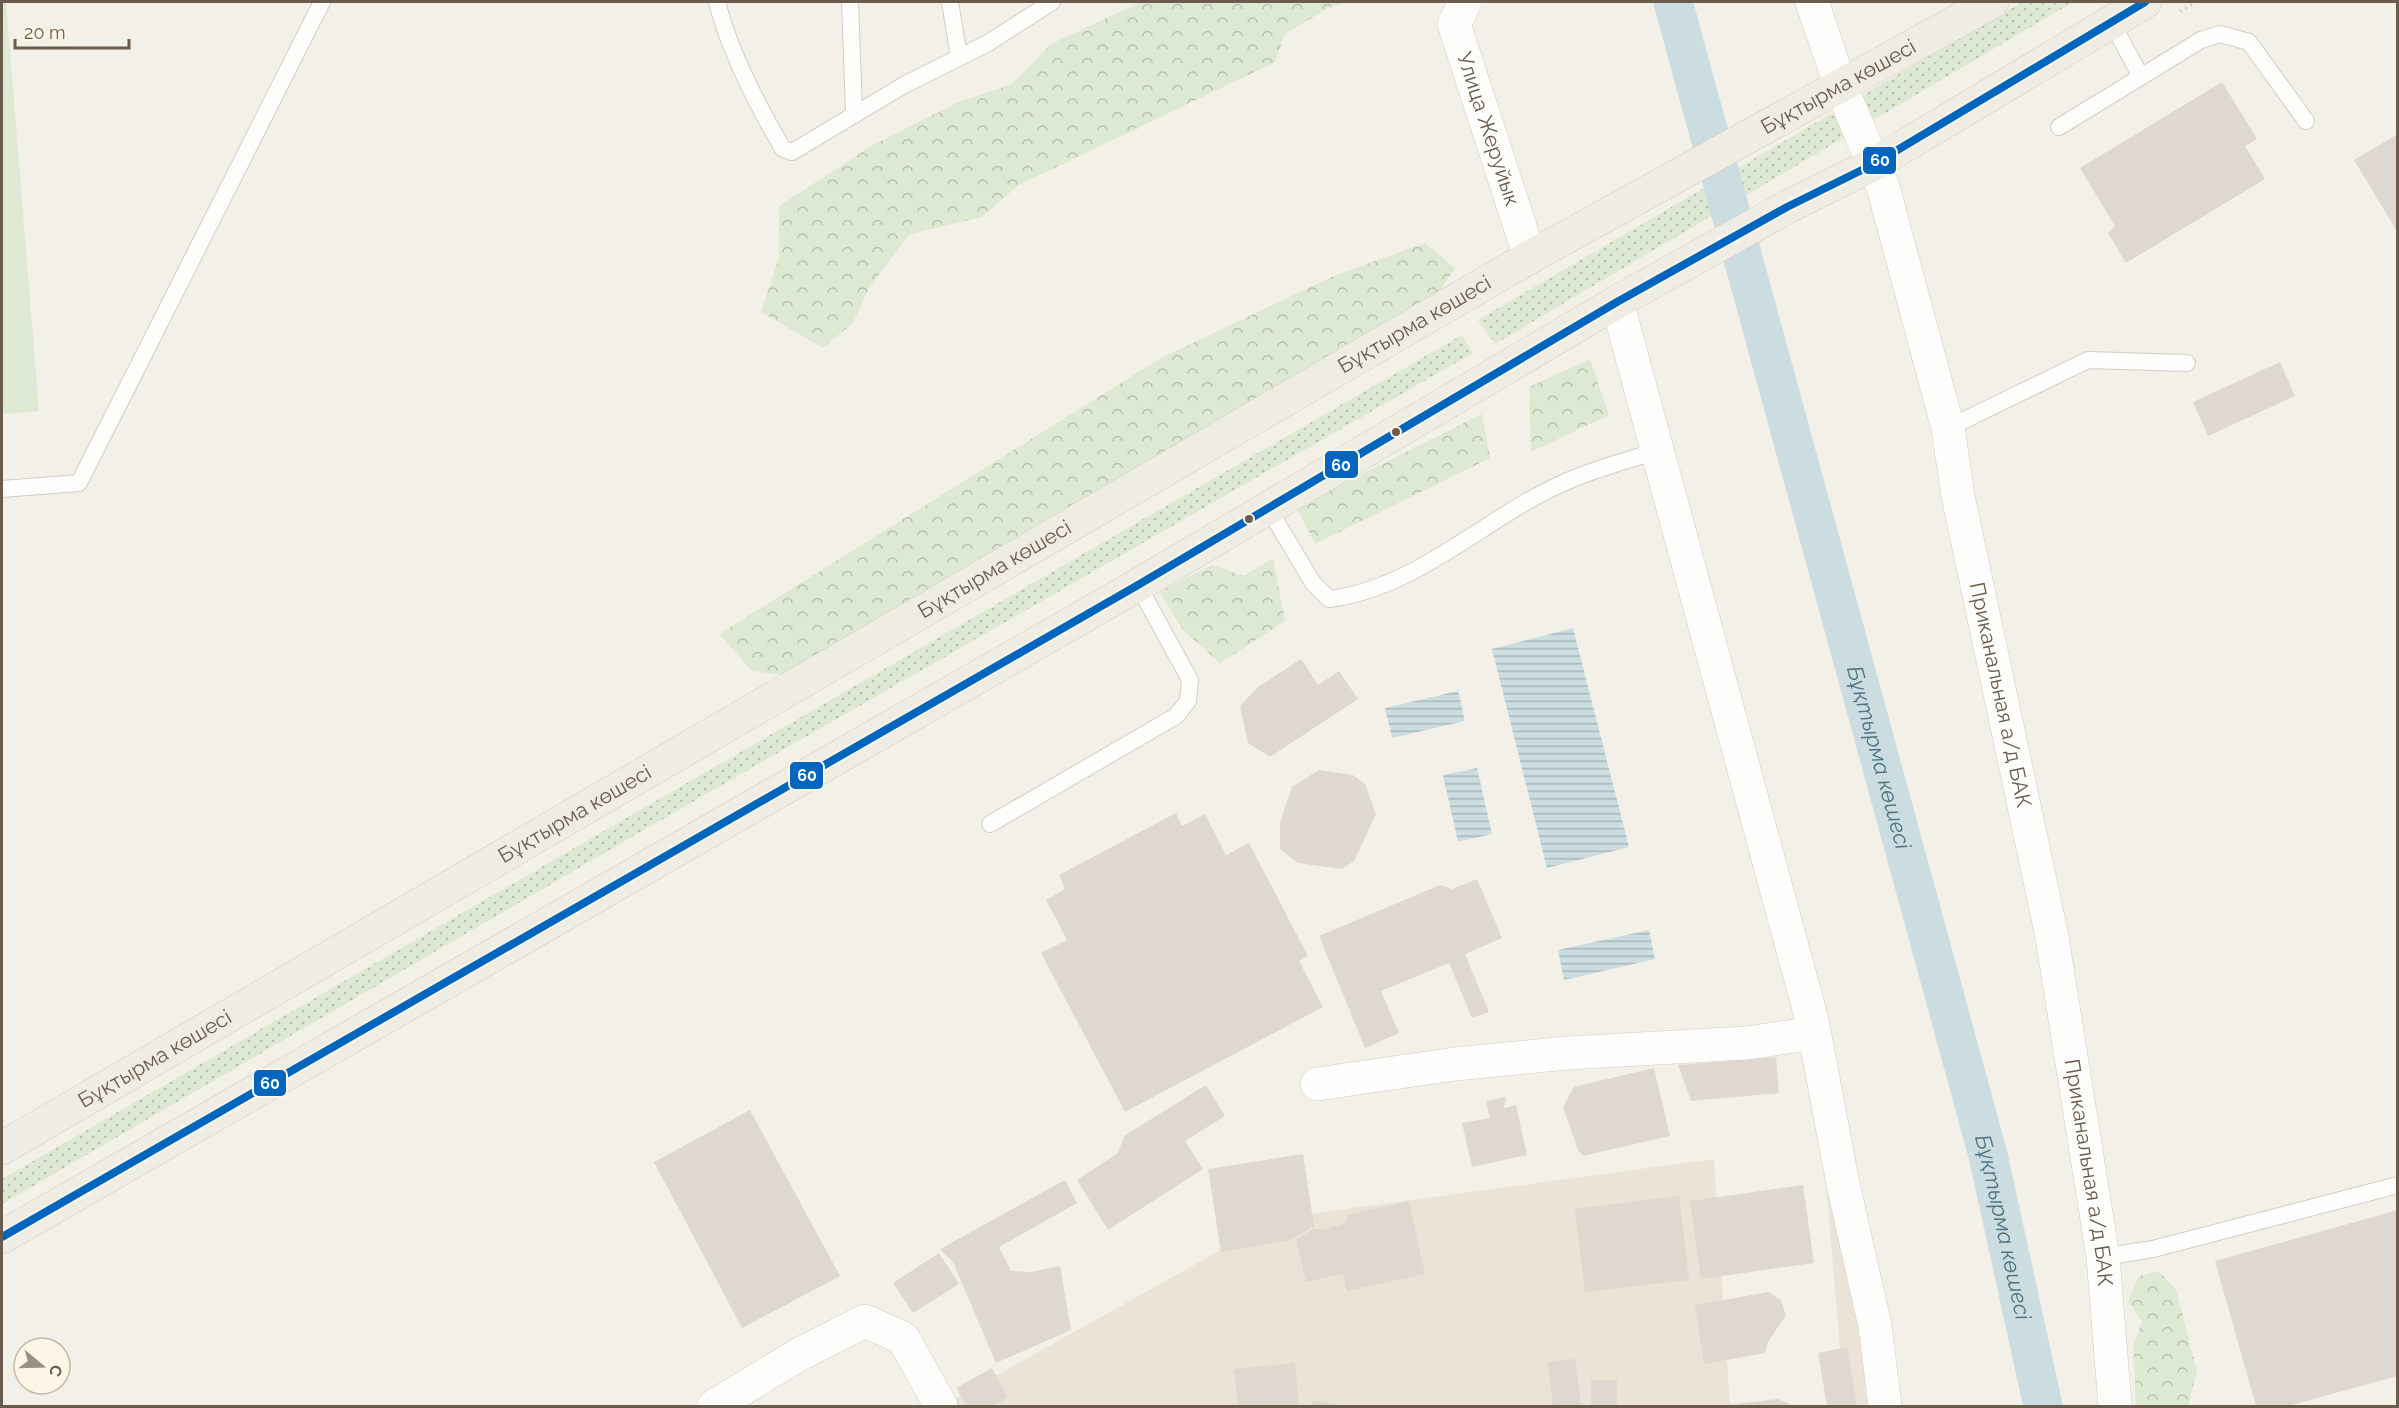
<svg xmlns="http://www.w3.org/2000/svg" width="2399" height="1408" font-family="Raleway,sans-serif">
	<defs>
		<pattern id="grass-dots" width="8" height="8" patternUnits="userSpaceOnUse" patternTransform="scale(1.5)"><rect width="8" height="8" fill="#dee9d3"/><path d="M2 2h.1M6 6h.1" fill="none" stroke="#b8c0ad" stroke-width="1.8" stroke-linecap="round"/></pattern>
		<pattern id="forest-crowns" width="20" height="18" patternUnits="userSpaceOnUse" patternTransform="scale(1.5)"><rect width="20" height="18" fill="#dee9d3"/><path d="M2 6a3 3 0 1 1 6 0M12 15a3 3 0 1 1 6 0" fill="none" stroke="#b8c0ad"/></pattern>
		<pattern id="water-rules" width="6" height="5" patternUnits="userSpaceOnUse" patternTransform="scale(1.5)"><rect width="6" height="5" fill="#cbdde1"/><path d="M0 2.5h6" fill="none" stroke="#a9b6b9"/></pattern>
	</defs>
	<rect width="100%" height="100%" fill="#f3f0e7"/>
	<path fill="#ebe3d5" d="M1812 1020 1885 1406H1845Z
		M1714 1159 1730 1406H942L1278 1218Z"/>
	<path fill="url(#grass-dots)" d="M2022 2H2073L1495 344 1478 320Z
		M1462 335 1473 353 649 827 2 1204V1179Z"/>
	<path fill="url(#forest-crowns)" d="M1141 2H1347L1328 8 1285 34 1275 62 1019 185 982 217 910 234 869 287 853 323 823 348 761 312 779 257V206L873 145 959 102 1012 84 1051 44Z
		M1425 243 1455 268 1433 301 793 676 752 671 719 634 1161 358 1336 275Z
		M1590 359 1609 415 1531 452 1529 387Z
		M1482 414 1490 458 1315 544 1296 507Z
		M1273 558 1285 621 1220 663 1183 630 1159 592 1212 565 1244 576Z
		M2159 1271 2176 1290 2197 1371 2188 1406H2136L2133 1346 2142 1322 2128 1301 2139 1276Z"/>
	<path fill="#dee9d3" d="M2 2H6L39 411 2 414Z"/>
	<path fill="url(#water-rules)" d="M1573 628 1629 847 1547 868 1492 649Z
		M1458 691 1465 721 1392 738 1385 708Z
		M1477 768 1492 834 1458 842 1443 775Z
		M1649 930 1655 959 1564 980 1558 950Z"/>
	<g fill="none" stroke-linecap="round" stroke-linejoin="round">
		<path stroke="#cbdde1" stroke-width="39" id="s1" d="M1673 2 1988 1155 2043 1406"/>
	</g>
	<path fill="#dfd8d0" d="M2222 82 2257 139 2245 146 2265 179 2126 263 2108 233 2115 226 2080 168Z
		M2398 134V233L2354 160Z
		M2280 362 2295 396 2208 436 2193 402Z
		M1301 659 1318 685 1339 671 1358 699 1270 757 1248 743 1240 706 1258 687Z
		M1319 770 1353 775 1365 784 1376 814 1354 861 1342 869 1298 863 1280 849V822L1292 787Z
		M1176 813 1182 826 1205 814 1226 855 1249 843 1308 956 1299 961 1323 1007 1125 1112 1041 953 1067 940 1046 900 1065 889 1059 875Z
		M1477 879 1502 938 1465 954 1489 1012 1472 1018 1449 963 1381 991 1399 1033 1365 1048 1319 936 1440 885 1452 889Z
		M1776 1057 1779 1093 1691 1101 1678 1065Z
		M1654 1068 1670 1136 1583 1156 1578 1150 1563 1107 1574 1087Z
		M1206 1085 1225 1116 1185 1141 1203 1169 1108 1230 1077 1180 1118 1153 1124 1136Z
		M1506 1097 1504 1108 1516 1105 1527 1155 1472 1167 1462 1123 1490 1118 1486 1101Z
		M750 1110 840 1276 742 1328 654 1162Z
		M1303 1154 1314 1226 1290 1240 1221 1252 1208 1169Z
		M1065 1180 1077 1203 999 1247 1011 1271 1030 1272 1060 1266 1071 1330 996 1363 953 1262 940 1249Z
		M1803 1185 1814 1263 1701 1279 1690 1201Z
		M1679 1196 1689 1280 1585 1292 1575 1209Z
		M1409 1201 1425 1274 1347 1291 1343 1274 1306 1282 1296 1239 1313 1229H1326L1345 1223 1347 1215Z
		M2398 1210V1376L2288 1406H2256L2215 1261Z
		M939 1253 959 1284 913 1313 893 1283Z
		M1769 1292 1781 1300 1786 1315 1768 1342 1765 1353 1704 1364 1695 1305Z
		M1847 1347 1857 1406H1827L1818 1353Z
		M1575 1359 1581 1406H1553L1548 1362Z
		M1295 1363 1299 1406H1238L1234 1369Z
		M992 1368 1008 1398 992 1406H967L956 1388Z
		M1591 1380H1617V1406H1591Z
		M1778 1399 1794 1406H1728V1405Z
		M1311 1400 1339 1405V1406H1312Z"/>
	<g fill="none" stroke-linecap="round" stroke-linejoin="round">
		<defs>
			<path id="lane" d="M717 2C730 53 756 103 783 149L792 152 904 85 988 43 1052 2
				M850 2 854 113
				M950 2 959 57
				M2111 21 2141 77
				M2059 127 2201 40 2220 34 2249 42 2306 121
				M1948 428 2088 360 2187 363
				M2 489 79 483 322 2
				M1267 506 1313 583 1329 599C1418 588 1484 518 1563 483 1593 469 1627 461 1659 450
				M990 824 1176 716 1188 701 1190 680 1138 585
				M2103 1257 2153 1249 2398 1185"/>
			<g id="street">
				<path id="s2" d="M1465 2 1454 24 1530 257"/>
				<path d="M1617 302 1812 1020 1843 1184 1875 1326 1885 1406"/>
				<path d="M1317 1084 1455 1064 1568 1053 1747 1043 1814 1033"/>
				<path d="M714 1406 800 1354 865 1321 903 1338 941 1406"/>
			</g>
			<g id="secondary">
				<path id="s3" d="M1812 2 1841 87 1883 187 1948 428 1958 496 2052 937 2103 1257 2115 1406"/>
			</g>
			<g id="primary">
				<path id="s4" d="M2 1148 1530 257 1992 2"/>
				<path d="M2 1237 1138 585 1617 302 1787 207 1874 164 2145 2"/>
			</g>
		</defs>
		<use href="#lane" stroke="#d2cdc6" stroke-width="18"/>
		<use href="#street" stroke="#d2cdc6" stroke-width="34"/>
		<use href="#secondary" stroke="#d2cdc5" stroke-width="34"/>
		<use href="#primary" stroke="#d2ccc5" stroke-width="34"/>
		<path stroke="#d4cfc9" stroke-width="4" stroke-dasharray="1.5 4.5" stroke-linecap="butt" d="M2180 11 2196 2"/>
		<use href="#lane" stroke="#fdfdfb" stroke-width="16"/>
		<use href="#street" stroke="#fdfdfb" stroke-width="33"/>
		<use href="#secondary" stroke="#fdfdfb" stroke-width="33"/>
		<use href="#primary" stroke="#efece4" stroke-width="33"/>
		<defs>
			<path id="bus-1" d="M2 1237 1138 585 1617 302 1787 207 1874 164 2145 2"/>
		</defs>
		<use href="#bus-1" stroke="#fcf6e7" stroke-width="12"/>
		<use href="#bus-1" stroke="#0065bd" stroke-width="8"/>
	</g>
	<g fill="#6b5b4c" stroke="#fcf6e7" stroke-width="2">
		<circle cx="1396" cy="432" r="5"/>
		<circle cx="1249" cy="519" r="5"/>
	</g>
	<g text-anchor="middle" stroke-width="4.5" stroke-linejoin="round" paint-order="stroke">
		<g font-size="21" fill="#6b5b4c" stroke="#fcf6e7">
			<text dy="7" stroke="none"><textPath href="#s4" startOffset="2121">Бұқтырма көшесі</textPath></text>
			<text dy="7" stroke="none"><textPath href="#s2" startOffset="135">Улица Жеруйык</textPath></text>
			<text dy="7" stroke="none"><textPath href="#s4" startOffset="1635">Бұқтырма көшесі</textPath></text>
			<text dy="7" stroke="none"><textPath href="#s4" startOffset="1149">Бұқтырма көшесі</textPath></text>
			<text dy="7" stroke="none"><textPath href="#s3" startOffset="720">Приканальная а/д БАК</textPath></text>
			<text dy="7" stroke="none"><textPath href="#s4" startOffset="663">Бұқтырма көшесі</textPath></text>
			<text dy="7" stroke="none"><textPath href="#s4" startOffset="177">Бұқтырма көшесі</textPath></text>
			<text dy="7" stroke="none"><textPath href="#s3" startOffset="1206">Приканальная а/д БАК</textPath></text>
		</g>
		<g font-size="22" font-style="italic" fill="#4d7482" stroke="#fcf6e7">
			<text dy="8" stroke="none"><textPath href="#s1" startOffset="783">Бұқтырма көшесі</textPath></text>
			<text dy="8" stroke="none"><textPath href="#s1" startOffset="1269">Бұқтырма көшесі</textPath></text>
		</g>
	</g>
	<g stroke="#fcf6e7" stroke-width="2">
		<rect x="1862" y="146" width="35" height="29" rx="6" fill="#0065bd"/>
		<rect x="1324" y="450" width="35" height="29" rx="6" fill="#0065bd"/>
		<rect x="789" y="761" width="35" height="29" rx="6" fill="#0065bd"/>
		<rect x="253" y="1069" width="34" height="28" rx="6" fill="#0065bd"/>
	</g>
	<g font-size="16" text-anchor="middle" font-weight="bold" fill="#fff">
		<text x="1880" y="166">60</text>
		<text x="1341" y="471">60</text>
		<text x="807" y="781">60</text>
		<text x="270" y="1089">60</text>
	</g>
	<rect width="2399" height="1408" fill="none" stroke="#6b5b4c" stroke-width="6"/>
	<g transform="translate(42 1366) rotate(109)"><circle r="28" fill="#fcf6e7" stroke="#c2b8a9" stroke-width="1.5"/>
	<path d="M0-4.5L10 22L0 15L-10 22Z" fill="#9b8f82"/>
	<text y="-9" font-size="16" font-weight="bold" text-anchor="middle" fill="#6b5b4c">С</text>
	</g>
	<path d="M15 39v9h114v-9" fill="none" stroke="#6b5b4c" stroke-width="3"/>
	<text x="24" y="39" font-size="18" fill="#6b5b4c" stroke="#fcf6e7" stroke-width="4.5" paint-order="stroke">20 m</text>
</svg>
